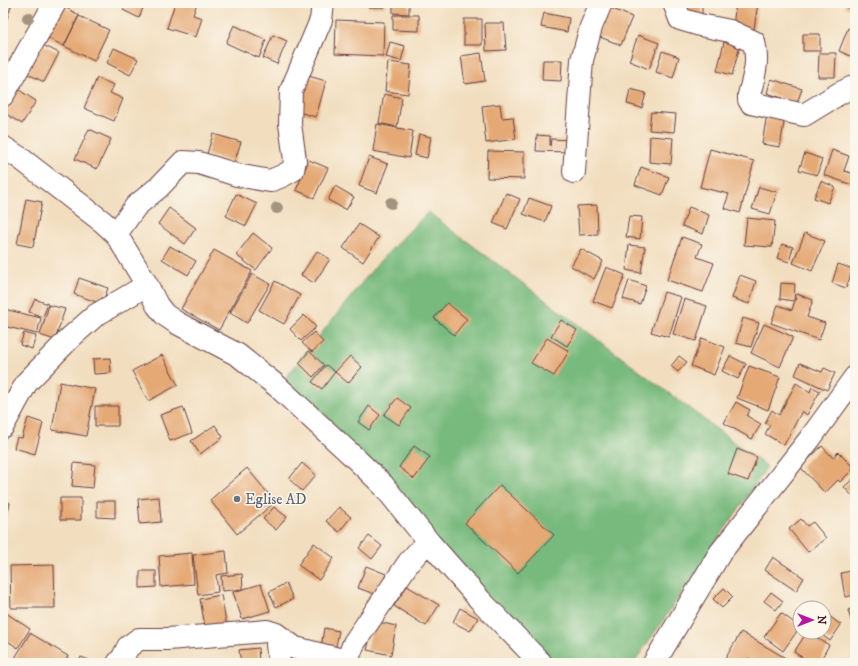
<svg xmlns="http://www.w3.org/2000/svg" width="858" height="666" font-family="'IM FELL DW Pica',serif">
	<rect width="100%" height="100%" fill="#fbf7ec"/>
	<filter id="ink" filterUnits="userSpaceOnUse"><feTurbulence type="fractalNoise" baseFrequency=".025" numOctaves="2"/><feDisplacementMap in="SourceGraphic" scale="8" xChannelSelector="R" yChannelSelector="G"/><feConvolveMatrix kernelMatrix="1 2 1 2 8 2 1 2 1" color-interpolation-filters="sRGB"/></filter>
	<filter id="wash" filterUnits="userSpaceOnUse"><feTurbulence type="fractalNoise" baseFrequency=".012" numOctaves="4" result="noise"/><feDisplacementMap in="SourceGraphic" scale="16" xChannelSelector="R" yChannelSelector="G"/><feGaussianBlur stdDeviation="0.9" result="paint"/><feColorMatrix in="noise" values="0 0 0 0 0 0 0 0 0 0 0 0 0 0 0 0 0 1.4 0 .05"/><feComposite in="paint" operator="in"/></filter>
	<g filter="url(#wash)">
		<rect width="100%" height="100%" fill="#f2debf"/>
		<path fill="#78ba7d" stroke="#616c54" d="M428 212 767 467 634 663H550L280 385 377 264Z"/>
		<g id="blocks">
			<path fill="#e5a976" d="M3 3H12L6 22 3 21Z
				M126 3H145L139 18 123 10Z
				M175 3H197L193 15 202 18 196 37 167 28Z
				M354 3H365V5H354Z
				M368 3H385L384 7H368Z
				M393 3H409V14L393 13Z
				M464 3H473V5Z
				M629 3H639L637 7Z
				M688 3H702V15L688 14Z
				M736 3H758L754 29 733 26Z
				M847 3H855V10L845 7Z
				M61 5 79 15 64 46 46 37Z
				M608 7 632 17 621 45 597 36Z
				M544 13 569 18 567 32 541 27Z
				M393 15H419V31L393 30Z
				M79 16 109 30 94 61 64 46Z
				M464 19H482V45H464Z
				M336 20 384 22 383 56 335 54Z
				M485 23H504L506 50 486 51Z
				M234 25 266 40 259 58 226 43Z
				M848 28 855 31V58L839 51Z
				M803 34H820V51H803Z
				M273 35 287 41 277 64 263 58Z
				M638 35 659 43 649 69 629 61Z
				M390 42 405 46 401 61 386 57Z
				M724 42 740 46 732 75 717 71Z
				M41 44 59 53 44 82 26 73Z
				M114 48 138 59 130 75 107 63Z
				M662 51 679 57 673 78 656 72Z
				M481 53 485 81 465 84 461 56Z
				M819 53H836L835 77H818Z
				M543 60H562L561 81 542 80Z
				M388 62 411 65 408 94 385 91Z
				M305 75 326 81 316 117 295 111Z
				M97 78 114 85 110 93 123 99 114 121 84 108Z
				M771 79 802 89 797 103 767 93Z
				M16 88 36 101 22 124 3 112V110Z
				M630 89 646 93 642 108 627 104Z
				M384 94 402 98 397 127 379 123Z
				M500 104 502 118 513 117 516 139 486 143 482 106Z
				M651 112 676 114 674 132 649 130Z
				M767 114 785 117 780 147 762 144Z
				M377 124 413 131 409 158 373 151Z
				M89 129 111 139 97 169 75 159Z
				M213 134 241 142 234 163 207 154Z
				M419 134 431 137 427 158 415 155Z
				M537 135 550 136V146L551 139 569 140V152L536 151Z
				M650 136 673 138 671 164 649 162Z
				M710 149 754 161 740 213 724 208 729 194 700 187Z
				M832 150 849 156 844 171 855 174V186L824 175Z
				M488 151 524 152V179L487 178Z
				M805 153 822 159 817 175 799 170Z
				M369 157 388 164 377 193 359 186Z
				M309 160 328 168 314 198 296 190Z
				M641 167 669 177 662 195 635 185Z
				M821 181 835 187 828 203 814 198Z
				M335 186 354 197 346 210 328 200Z
				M759 187 777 192 770 214 752 209Z
				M506 193 520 199 507 229 493 223Z
				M236 194 257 204 246 226 226 216Z
				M529 198 551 206 545 222 523 214Z
				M26 199 42 202 33 247 17 244Z
				M597 205 598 234 579 235 577 206Z
				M689 207 709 215 703 234 682 226Z
				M169 208 196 228 185 244 158 224Z
				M629 216 642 217 640 239 626 237Z
				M747 218 775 221 772 247 744 245Z
				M359 224 379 237 363 262 343 248Z
				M253 233 272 248 256 270 236 255Z
				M805 233 825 241 812 271 793 263Z
				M682 237 702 244 697 257 714 263 703 292 667 280Z
				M782 244 793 247 789 262 777 258Z
				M629 245 645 247 641 273 626 270Z
				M170 246 196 261 188 275 162 259Z
				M581 249 603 261 594 279 571 266Z
				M214 250 252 271 219 330 181 309Z
				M317 251 330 259 314 283 301 275Z
				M838 264 853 269 846 288 832 283Z
				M606 267 625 275 612 308 593 301Z
				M252 274 270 284 247 323 230 313Z
				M740 275 756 281 749 304 732 298Z
				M79 278 108 288 102 304 74 294Z
				M629 280 646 286 640 304 623 299Z
				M275 281 300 295 284 324 259 310Z
				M781 283 795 284 794 301 780 299Z
				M664 292 681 297 669 337 651 332Z
				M797 294 813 300 807 317 825 323 819 340 771 323 778 305 792 310Z
				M35 299 48 304 43 317 29 312Z
				M684 299 707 306 696 341 673 334Z
				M447 303 467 319 454 335 434 318Z
				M49 305 65 309 55 340 40 335Z
				M4 309 41 318 37 334 3 326Z
				M304 315 316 327 301 341 290 329Z
				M743 318 759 323 751 347 736 343Z
				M855 318V331L851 329Z
				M561 320 577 330 567 346 551 336Z
				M764 324 793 337 780 367 751 353Z
				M314 332 323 342 312 352 302 343Z
				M24 333 36 336 32 349 20 345Z
				M547 338 569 351 554 376 531 363Z
				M702 338 725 347 714 375 691 366Z
				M309 351 324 365 313 377 299 363Z
				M162 355 178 385 148 401 132 371Z
				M350 356 362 367 348 383 335 372Z
				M679 356 687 362 678 372 671 366Z
				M730 356 746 364 738 379 722 371Z
				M110 358 111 373 94 374 93 359Z
				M800 363 822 372 824 368 835 373 827 390 795 375Z
				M326 365 335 372 322 389 312 382Z
				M749 366 780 377 768 410 737 398Z
				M60 382 95 389 86 436 52 430Z
				M796 383 810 392 812 387 820 391 807 415 802 411 784 445 765 434 770 425 765 423 772 410 779 415Z
				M397 398 411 408 399 425 384 415Z
				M736 402 750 410 747 416 761 424 752 439 724 423Z
				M95 406H118V426H95Z
				M369 406 380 415 369 430 358 422Z
				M183 407 192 433 170 441 160 415Z
				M28 418 43 423 35 454 14 448 17 437 22 438Z
				M215 425 223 437 200 454 191 441Z
				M414 446 430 457 414 479 399 467Z
				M822 446 833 458 838 452 854 468 840 482 838 480 825 493 800 467Z
				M737 449 757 457 748 481 728 474Z
				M74 463 95 465 93 488 72 486Z
				M302 463 316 475 302 491 289 479Z
				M247 468 275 502 237 534 210 500Z
				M855 477V499L844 487Z
				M500 485 554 535 518 573 465 523Z
				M159 497 161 522 140 524 138 499Z
				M60 498H81V520H60Z
				M3 500 10 503 5 522 3 521Z
				M97 501H115V518L97 517Z
				M274 507 287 517 276 530 263 519Z
				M339 507 351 517 339 532 326 521Z
				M801 519 807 526 813 522 826 538 808 552 789 529Z
				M369 536 382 546 372 559 359 548Z
				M314 543 334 558 319 580 298 565Z
				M226 551 228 573 216 575 218 592 198 595 193 555Z
				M192 553 194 584 161 587 159 556Z
				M773 557 804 578 796 591 765 570Z
				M54 565 55 608H11L10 566Z
				M366 566 386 574 377 595 358 588Z
				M855 570V595L845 597 841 573Z
				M140 571H156V587L140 588Z
				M242 574 243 589 222 591 221 576Z
				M286 583 293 599 276 607 269 592Z
				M261 584 270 611 242 619 233 592Z
				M407 586 439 605 426 626 394 606Z
				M724 588 733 597 722 608 713 599Z
				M771 592 783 601 776 610 764 601Z
				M221 595 227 627 206 632 200 599Z
				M460 608 478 618 470 631 453 622Z
				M855 608V633L848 610Z
				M3 611 30 629 18 648 3 638Z
				M824 612 841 625 830 641 818 632H824Z
				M781 613 800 627 783 651 764 637Z
				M374 621 396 626 391 655 367 650Z
				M324 628 339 631 335 652 321 649Z
				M741 632 794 663H757L749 658 746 663H731L725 659Z
				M807 632 829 645 819 663H811L794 652Z
				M30 633 68 656 64 663H12Z
				M258 648 259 663H241L239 650Z
				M81 657 97 663H78Z
				M189 661H201V663H189Z"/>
		</g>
	</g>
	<g filter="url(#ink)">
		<use href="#blocks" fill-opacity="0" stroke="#633c41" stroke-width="1"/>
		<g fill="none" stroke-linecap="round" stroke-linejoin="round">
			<defs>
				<path id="street" d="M674 3 680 19 700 25 730 31 754 42C759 62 754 76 749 95V100L751 103 804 115 840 93 855 86
					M3 95 55 3
					M3 147 20 158 103 222 116 234 147 285 157 305 165 315 177 323 238 355 277 386 356 459 383 485 428 541 480 600 541 663
					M574 172 582 60 591 27 601 3
					M116 234 136 206 159 187 183 162 199 163 237 175 270 181 282 176 293 170 295 160 290 124 291 91 321 20 323 3
					M3 426 27 382 71 337 96 315 147 285
					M276 634 279 663
					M118 663 123 657 128 647 139 639H168L267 631 276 634 295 648 346 661
					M346 663 354 643 409 562 428 541
					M654 663 720 553 809 440 855 377"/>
			</defs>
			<use href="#street" stroke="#633c41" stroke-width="24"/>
			<use href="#street" stroke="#fff" stroke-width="22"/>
		</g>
		<g fill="#a2947f">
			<circle cx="28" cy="18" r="6"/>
			<circle cx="391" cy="203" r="6"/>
			<circle cx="277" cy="208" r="6"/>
		</g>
	</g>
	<circle fill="#6b7280" stroke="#fbf7ec" stroke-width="1.5" cx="237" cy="499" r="4"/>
	<g text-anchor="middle" stroke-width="3" stroke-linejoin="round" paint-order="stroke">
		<g font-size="15" fill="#5b616d" stroke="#fbf7ec" text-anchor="start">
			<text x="245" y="504">Eglise AD</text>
		</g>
	</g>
	<rect width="858" height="666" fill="none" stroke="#fbf7ec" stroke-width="16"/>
	<g transform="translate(812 620) rotate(90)"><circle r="19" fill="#fbf7ec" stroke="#b4a19f"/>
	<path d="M0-3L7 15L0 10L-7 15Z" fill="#b5179e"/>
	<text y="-6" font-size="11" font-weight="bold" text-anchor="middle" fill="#4a1f2b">N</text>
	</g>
</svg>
